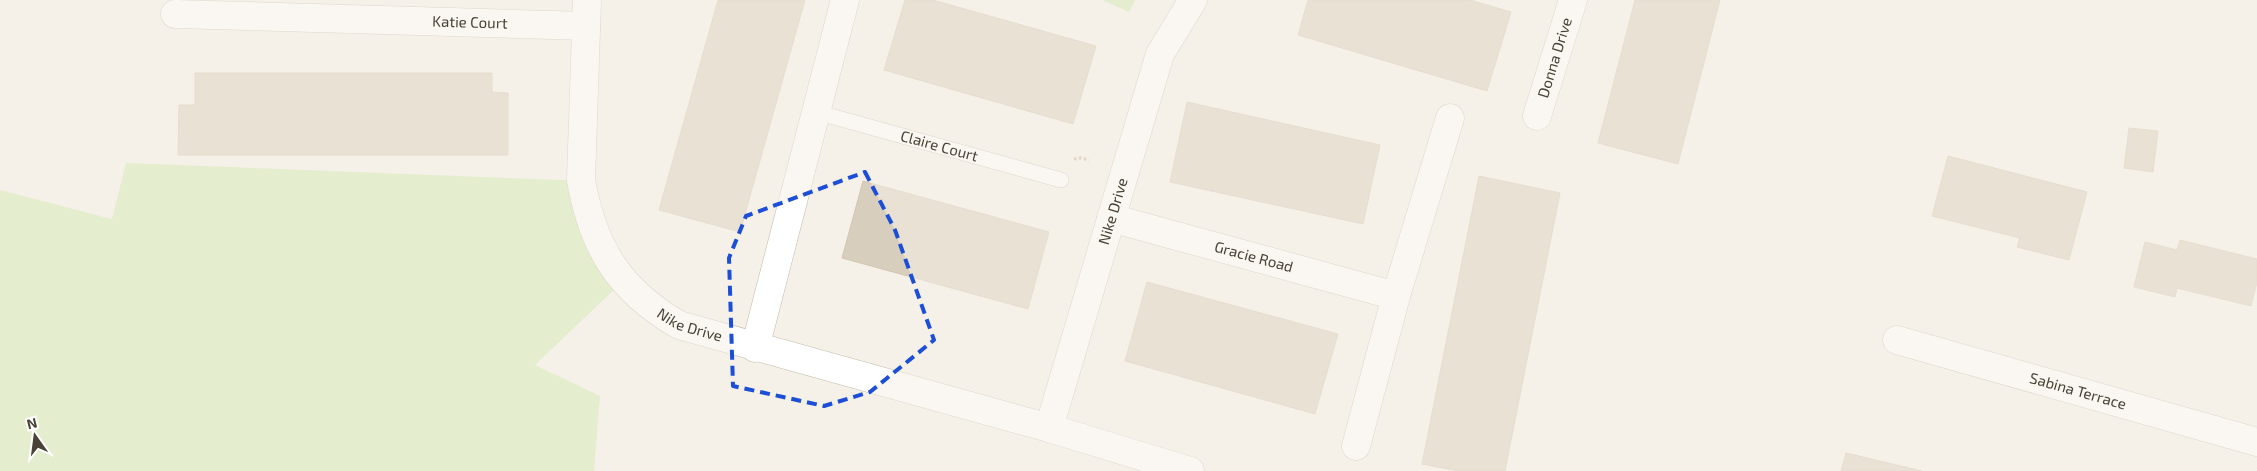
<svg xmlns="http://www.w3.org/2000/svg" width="2257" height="471" font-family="'Exo 2',sans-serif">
	<rect width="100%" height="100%" fill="#f5f1e8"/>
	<path fill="#ceeab0" d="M1102 0H1135L1129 12Z
		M126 163 588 181 622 282 535 365 600 396 594 471H0V190L112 219Z"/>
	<path fill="#d7cebd" stroke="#d2c6b0" d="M718 0H805L740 232 659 210Z
		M905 0H933L1096 46 1073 124 884 70Z
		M1308 0H1470L1511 12 1487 91 1298 35Z
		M1635 0H1720L1678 164 1598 143Z
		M195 73H492V92L508 93V155H178L179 105H195Z
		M1187 102 1380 145 1363 224 1170 182Z
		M2129 128 2158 131 2153 172 2124 168Z
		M1948 156 2087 192 2069 260 2017 247 2020 238 1932 216Z
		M1479 176 1560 193 1505 471H1458L1422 464Z
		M863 181 1049 232 1028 309 842 258Z
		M2180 240 2257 259V282L2251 306 2177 288 2175 297 2134 287 2145 242 2177 250Z
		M1147 282 1338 334 1315 414 1125 361Z
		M1846 453 1922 471H1841Z"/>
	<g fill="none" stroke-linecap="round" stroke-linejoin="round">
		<defs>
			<g id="service">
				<path id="s1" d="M816 112 1061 180"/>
			</g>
			<g id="minor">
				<path id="s2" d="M587 0 581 180C593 248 619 290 679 325L1049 428 1190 471"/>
				<path id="s3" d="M175 14 586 26"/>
				<path id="s4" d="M1537 116 1573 0"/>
				<path id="s5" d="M1111 218 1396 296 1356 446"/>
				<path d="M1396 296 1450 118"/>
				<path id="s6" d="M1897 340 2257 442"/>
				<path d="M755 348 845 0"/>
				<path id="s7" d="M1049 428 1160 54 1193 0"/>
			</g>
		</defs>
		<use href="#service" stroke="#c1baaa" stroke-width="16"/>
		<use href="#minor" stroke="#c1baaa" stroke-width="29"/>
		<path stroke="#c3b69b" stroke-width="3" stroke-dasharray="2.5 2.5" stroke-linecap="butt" d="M1074 159 1081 158 1089 160"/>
		<use href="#service" stroke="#fff" stroke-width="15"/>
		<use href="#minor" stroke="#fff" stroke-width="28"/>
	</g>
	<path d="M0 0H2257V471H0ZM865 172 895 230 934 340 870 392 824 406 733 386 729 258 746 216Z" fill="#f5f1e8" fill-opacity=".55" fill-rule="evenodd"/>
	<path fill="none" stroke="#1d4ed8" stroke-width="4" stroke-dasharray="10 6" stroke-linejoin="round" d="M865 172 895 230 934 340 870 392 824 406 733 386 729 258 746 216Z"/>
	<g text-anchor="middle" stroke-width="4" stroke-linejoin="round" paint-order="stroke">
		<g font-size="15" fill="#494236" stroke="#fff">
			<text dy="5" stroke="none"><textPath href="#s3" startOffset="295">Katie Court</textPath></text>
			<text dy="5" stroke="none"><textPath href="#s4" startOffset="61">Donna Drive</textPath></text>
			<text dy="5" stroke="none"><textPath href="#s1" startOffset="128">Claire Court</textPath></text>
			<text dy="5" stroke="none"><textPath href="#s7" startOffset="226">Nike Drive</textPath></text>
			<text dy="5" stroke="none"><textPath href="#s5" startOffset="148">Gracie Road</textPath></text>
			<text dy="5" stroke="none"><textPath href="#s2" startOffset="372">Nike Drive</textPath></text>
			<text dy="5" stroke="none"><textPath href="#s6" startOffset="188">Sabina Terrace</textPath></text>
		</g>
	</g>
	<g transform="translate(35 436) rotate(346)" stroke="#ffffff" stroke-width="4" paint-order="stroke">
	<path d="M0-4L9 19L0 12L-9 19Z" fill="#494236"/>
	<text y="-8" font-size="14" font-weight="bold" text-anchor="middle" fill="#494236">N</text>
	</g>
</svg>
